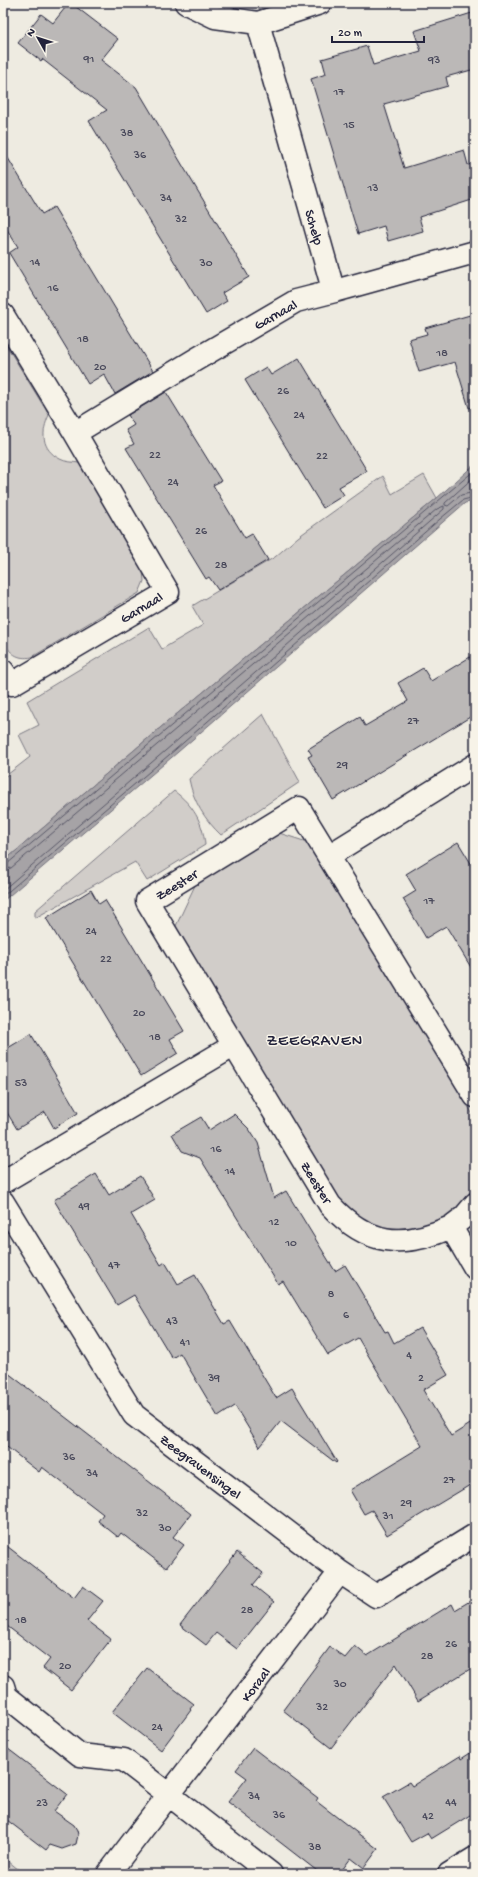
<svg xmlns="http://www.w3.org/2000/svg" width="478" height="1877" font-family="'Gochi Hand',sans-serif">
	<rect width="100%" height="100%" fill="#eeebe1"/>
	<filter id="ink" filterUnits="userSpaceOnUse"><feTurbulence type="fractalNoise" baseFrequency=".025" numOctaves="2"/><feDisplacementMap in="SourceGraphic" scale="8" xChannelSelector="R" yChannelSelector="G"/><feConvolveMatrix kernelMatrix="1 2 1 2 8 2 1 2 1" color-interpolation-filters="sRGB"/></filter>
	<g filter="url(#ink)">
		<path fill="#d1cdc9" stroke="#7a7882" d="M3 340 49 415C41 432 41 449 60 459 65 462 73 462 79 463L143 571 144 581 139 593 32 657C17 660 10 653 3 641Z
			M424 475 437 498 160 728 3 862V778L30 757 19 735 39 725 27 701 149 627 162 649 203 625 192 606 275 557 298 537 383 476 392 494Z
			M263 714 300 782 221 835C205 820 193 801 189 779Z
			M174 791C193 805 203 822 205 845L147 881 135 862 35 918V911Z
			M276 832 310 843 475 1118V1182L468 1196 448 1219 412 1230 379 1228 365 1222 343 1205 175 928 197 881Z
			M3 1857 24 1874H3Z"/>
		<path fill="#a6a3a6" stroke="#716f7b" d="M475 464V501L465 503 443 522 178 752 3 901V862L160 728 437 498Z"/>
		<g fill="none" stroke-linecap="round" stroke-linejoin="round">
			<path stroke="#575666" stroke-width="1" d="M475 476 445 503V505L448 506 461 495 475 492
				M3 865 7 864 475 470
				M3 870 11 868 437 509 444 506V509L172 745 3 890
				M3 896 176 749 440 519 463 500 475 497"/>
		</g>
		<path fill="#bbb8b7" stroke="#22223b" d="M69 3H71L118 39 101 60 136 87 249 277 222 293 227 301 206 314 89 121 107 110 42 59 41 61 18 43 41 14 53 23Z
			M475 12V69L446 77 448 86 384 104 404 168 464 150 468 165 475 163V199L419 217 423 231 388 241 384 226 358 234 311 79 326 74 322 59 367 46 373 65 421 51 414 31Z
			M3 150 42 214 54 207 153 371 115 394 104 374 88 384 9 253 18 247 3 223Z
			M470 315 475 332V407L469 408 455 362 419 372 409 339 427 334 425 328Z
			M299 358 367 471 339 487 344 495 323 508 245 380 266 367 271 375Z
			M166 392 221 481 213 485 245 538 252 534 268 560 218 590 209 577 206 579 126 448 134 444 126 430 134 425 128 415Z
			M475 654V714L333 800 308 757 312 755 308 749 360 717 365 726 408 701 398 683 423 668 431 681Z
			M458 842 475 870V974L446 926 426 938 403 899 416 891 406 874Z
			M91 890 99 904 105 900 184 1031 170 1039 178 1053 141 1076 46 918Z
			M31 1034 78 1113 54 1128 45 1112 17 1129 3 1106V1051Z
			M234 1114 249 1129 258 1143 274 1198 286 1191 335 1271 345 1265 385 1332 388 1331 394 1343 420 1328 448 1375 423 1390 451 1436 475 1421V1482L387 1535 372 1510 364 1514 350 1490 422 1446 358 1338 328 1355 283 1281 278 1284 200 1158 182 1151 172 1134 201 1117 209 1130Z
			M96 1174 109 1195 140 1176 155 1200 131 1214 161 1265 165 1262 178 1284 195 1275 224 1324 230 1321 276 1398 292 1388 337 1462 336 1463 281 1421 260 1447 235 1406 218 1417 180 1353 172 1358 134 1295 117 1305 54 1200Z
			M3 1369 191 1514 173 1537 184 1545 166 1568 121 1533 118 1537 98 1521 103 1514 42 1467 39 1472 3 1444Z
			M3 1543 74 1598 83 1586 103 1601 87 1621 111 1639 71 1690 43 1668 50 1659 3 1623Z
			M237 1552 263 1573 253 1585 274 1602 237 1649 216 1633 206 1645 180 1625Z
			M475 1598V1666L418 1701 396 1664 331 1748 283 1710 330 1647 345 1658 355 1646 367 1656 452 1604 455 1610Z
			M147 1668 194 1704 190 1709 191 1710 161 1750 112 1712Z
			M3 1745 67 1794 54 1811 74 1825 77 1830 78 1835 76 1844 62 1849 50 1845 46 1850 3 1817Z
			M253 1748 318 1798 316 1801 378 1849 364 1868 351 1858 339 1874H321L228 1802 247 1778 236 1770Z
			M475 1750V1812L431 1839 427 1833 411 1842 383 1797 409 1782 412 1786 460 1756 461 1759Z"/>
		<g fill="none" stroke-linecap="round" stroke-linejoin="round">
			<defs>
				<path id="minor" d="M186 3 215 17 258 23 320 3
					M258 23 331 282 335 291 475 252
					M3 315 75 433 168 592 12 684 3 671
					M75 433 195 360 296 301 335 291
					M330 855 475 765
					M475 1096 299 808 147 901 330 1205C367 1245 402 1249 451 1227L475 1268
					M3 1182 233 1046
					M3 1202 134 1415 340 1572 376 1596 475 1535
					M451 1227 464 1217 475 1204
					M3 1686 6 1696 80 1755 124 1760 271 1874
					M108 1874 340 1572
					M449 1874 475 1858"/>
			</defs>
			<use href="#minor" stroke="#22223b" stroke-width="25"/>
			<use href="#minor" stroke="#f7f3e8" stroke-width="22"/>
		</g>
	</g>
	<g text-anchor="middle" stroke-width="3" stroke-linejoin="round" paint-order="stroke">
		<g font-size="12" fill="#48485a">
			<text x="89" y="62">91</text>
			<text x="434" y="63">93</text>
			<text x="339" y="95">17</text>
			<text x="349" y="128">15</text>
			<text x="127" y="136">38</text>
			<text x="140" y="158">36</text>
			<text x="373" y="191">13</text>
			<text x="166" y="201">34</text>
			<text x="181" y="222">32</text>
			<text x="35" y="265">14</text>
			<text x="206" y="266">30</text>
			<text x="53" y="291">16</text>
			<text x="83" y="342">18</text>
			<text x="442" y="356">18</text>
			<text x="100" y="370">20</text>
			<text x="283" y="394">26</text>
			<text x="299" y="418">24</text>
			<text x="155" y="458">22</text>
			<text x="322" y="459">22</text>
			<text x="173" y="485">24</text>
			<text x="201" y="534">26</text>
			<text x="221" y="568">28</text>
			<text x="413" y="724">27</text>
			<text x="342" y="768">29</text>
			<text x="429" y="904">17</text>
			<text x="91" y="934">24</text>
			<text x="106" y="962">22</text>
			<text x="139" y="1016">20</text>
			<text x="155" y="1040">18</text>
			<text x="21" y="1086">53</text>
			<text x="216" y="1152">16</text>
			<text x="230" y="1174">14</text>
			<text x="84" y="1209">49</text>
			<text x="274" y="1225">12</text>
			<text x="291" y="1246">10</text>
			<text x="114" y="1268">47</text>
			<text x="331" y="1297">8</text>
			<text x="346" y="1318">6</text>
			<text x="172" y="1324">43</text>
			<text x="185" y="1345">41</text>
			<text x="409" y="1358">4</text>
			<text x="214" y="1381">39</text>
			<text x="421" y="1381">2</text>
			<text x="69" y="1460">36</text>
			<text x="92" y="1476">34</text>
			<text x="449" y="1483">27</text>
			<text x="406" y="1506">29</text>
			<text x="142" y="1516">32</text>
			<text x="388" y="1519">31</text>
			<text x="165" y="1531">30</text>
			<text x="247" y="1613">28</text>
			<text x="21" y="1623">18</text>
			<text x="451" y="1647">26</text>
			<text x="427" y="1659">28</text>
			<text x="65" y="1669">20</text>
			<text x="340" y="1687">30</text>
			<text x="322" y="1710">32</text>
			<text x="157" y="1730">24</text>
			<text x="254" y="1799">34</text>
			<text x="451" y="1805">44</text>
			<text x="42" y="1806">23</text>
			<text x="279" y="1818">36</text>
			<text x="428" y="1819">42</text>
			<text x="315" y="1850">38</text>
		</g>
		<g font-size="14" fill="#22223b" stroke="#f7f3e8">
			<text transform="translate(315 227) rotate(74)" y="5">Schelp</text>
			<text transform="translate(275 314) rotate(-29)" y="5">Garnaal</text>
			<text transform="translate(141 607) rotate(-31)" y="5">Garnaal</text>
			<text transform="translate(176 884) rotate(-32)" y="5">Zeester</text>
			<text transform="translate(317 1182) rotate(58)" y="5">Zeester</text>
			<text transform="translate(201 1466) rotate(37)" y="5">Zeegravensingel</text>
			<text transform="translate(255 1684) rotate(-53)" y="5">Koraal</text>
		</g>
		<g font-size="16" letter-spacing="1" fill="#22223b" stroke="#f7f3e8">
			<text x="315" y="1045">ZEEGRAVEN</text>
		</g>
	</g>
	<rect width="478" height="1877" fill="none" stroke="#f7f3e8" stroke-width="16"/>
	<rect x="8" y="8" width="462" height="1861" fill="none" stroke="#22223b" stroke-width="1.5" filter="url(#ink)"/>
	<g transform="translate(38 38) rotate(309)" stroke="#f7f3e8" stroke-width="3" paint-order="stroke">
	<path d="M0-3L7 15L0 10L-7 15Z" fill="#22223b"/>
	<text y="-6" font-size="11" font-weight="bold" text-anchor="middle" fill="#22223b">N</text>
	</g>
	<path d="M332 36v6h92v-6" fill="none" stroke="#22223b" stroke-width="2"/>
	<text x="338" y="36" font-size="12" fill="#22223b" stroke="#f7f3e8" stroke-width="3" paint-order="stroke">20 m</text>
</svg>
